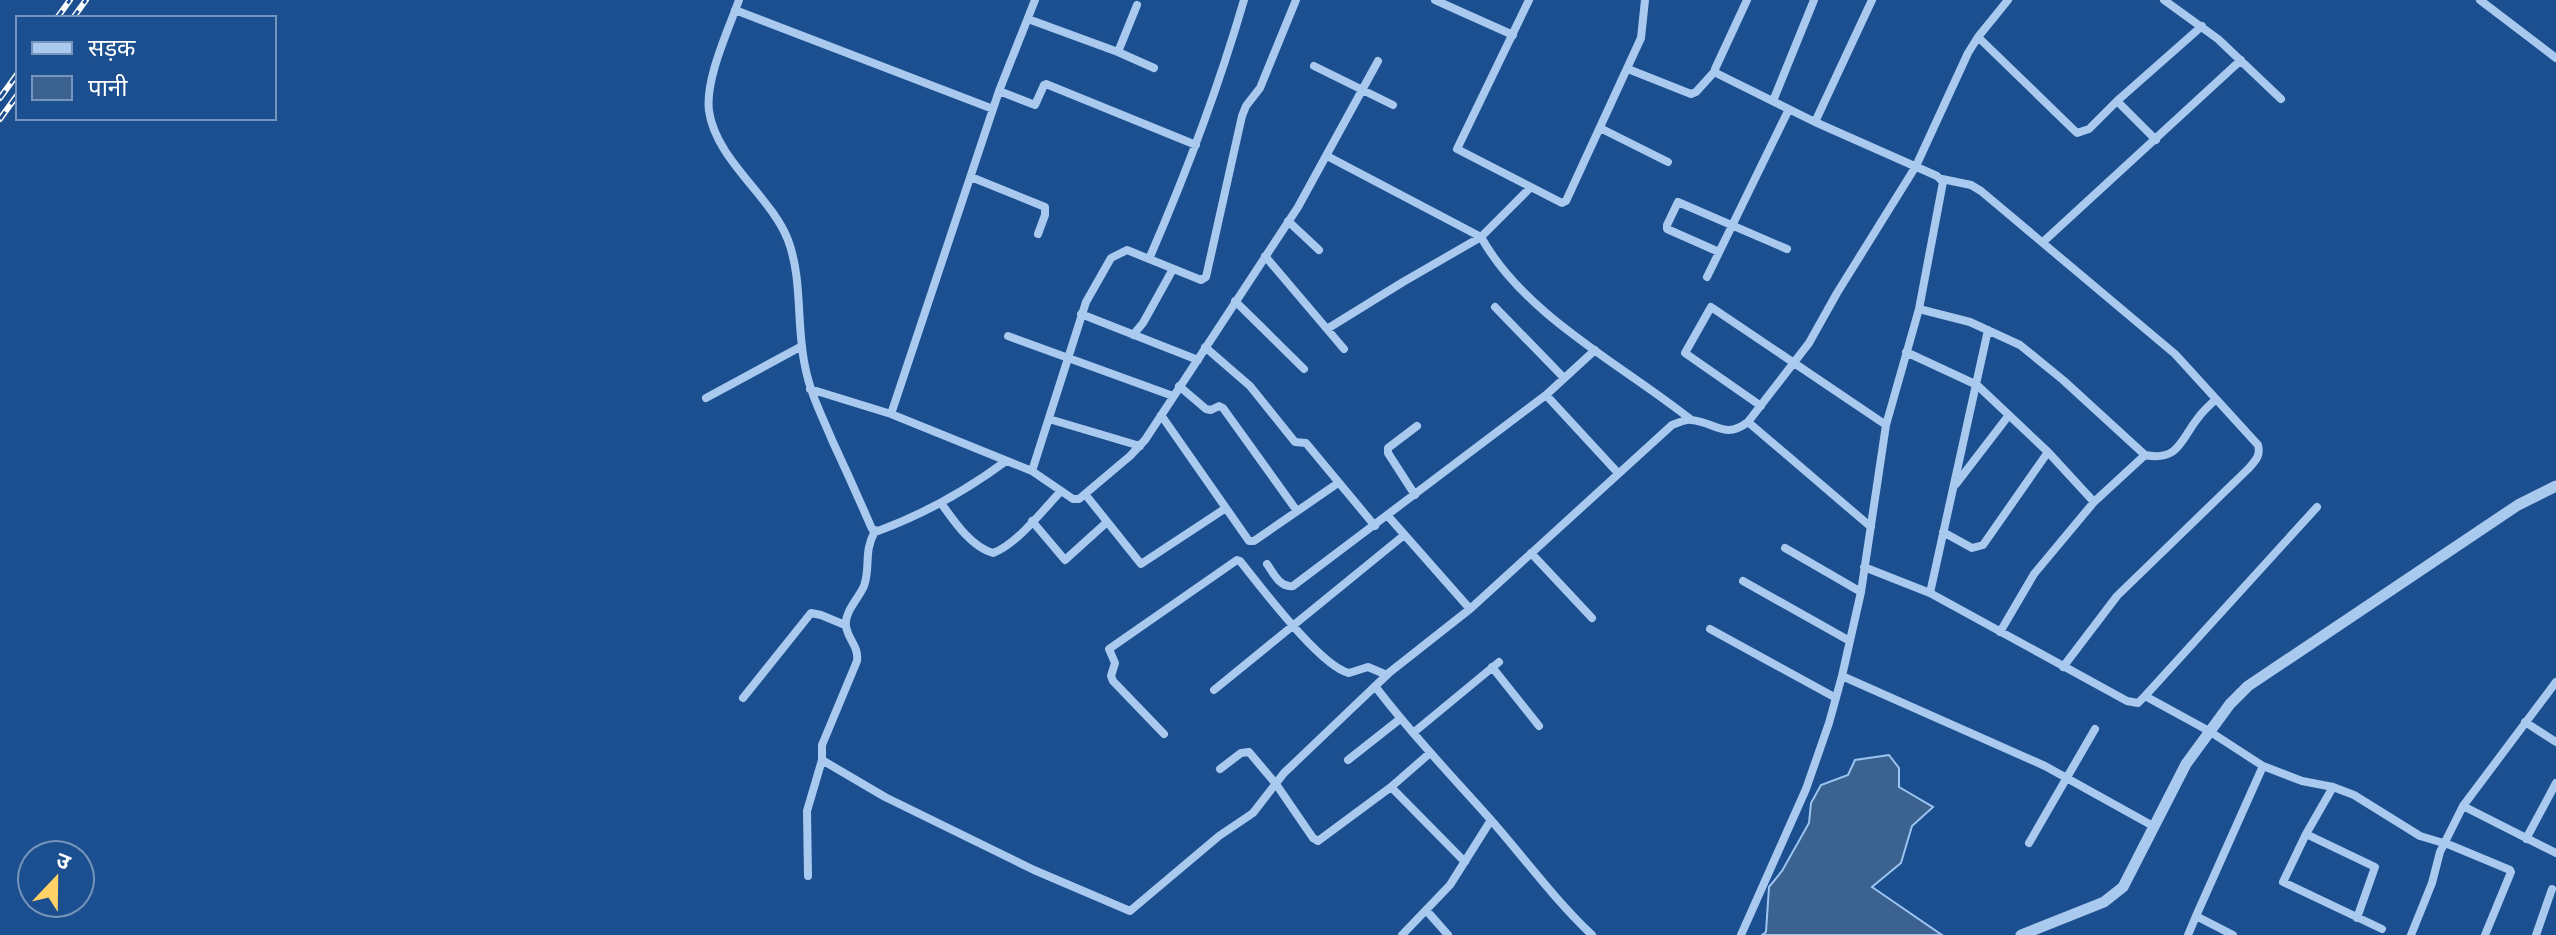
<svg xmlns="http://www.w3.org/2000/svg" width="2556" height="935" font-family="'DejaVu Sans','Noto Sans Devanagari',sans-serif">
	<rect width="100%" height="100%" fill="#1b4f8f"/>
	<path fill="#3c6290" stroke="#9cc4f0" stroke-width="2" d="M1889 755 1899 768V787L1933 807 1912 826 1901 863 1872 887 1942 935H1762L1766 932 1769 887 1782 871 1809 823 1811 803 1821 785 1848 775 1855 760Z"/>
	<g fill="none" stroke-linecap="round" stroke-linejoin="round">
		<path stroke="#a9c9ee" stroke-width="8" d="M739 0C728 31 705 79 709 111 716 160 771 196 788 240 803 280 796 325 805 366 810 393 822 416 832 440 846 470 859 499 872 529L878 531C924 514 967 490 1006 461
			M1435 0 1513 35
			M1529 0 1457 149 1562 203 1566 201 1641 38 1645 0
			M2164 0 2218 39 2281 99
			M2480 0 2556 58
			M735 10 993 109
			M1028 19 1118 52 1154 68
			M1978 37 2077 133 2089 129 2117 101
			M1118 52 1137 5
			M1314 66 1393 105
			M1628 69 1691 94 1696 92 1715 71
			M999 91 1035 105 1044 85 1046 84 1196 145
			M1773 101 1814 0
			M1815 122 1872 0
			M1600 128 1668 162
			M2156 140 2117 101 2202 26
			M1327 156 1481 237C1525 316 1621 364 1690 419
			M971 177 1045 207V215L1038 234
			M1942 179 1971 185 1981 191 2175 354 2258 445C2261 456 2255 461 2248 469L2117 596 2063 667
			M1288 221 1319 250
			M2043 242 2241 60
			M1719 252 1667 229V225L1678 202 1787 249
			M1265 256 1344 349
			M1149 259C1186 174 1218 89 1244 0
			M1707 277 1789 109
			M1235 301 1304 369
			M1495 307 1564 378
			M1919 309 1970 322 2020 345 2063 380 2145 455 2094 502 2034 574 2000 632
			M1081 314 1198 360
			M1327 329 1403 282 1481 237 1530 188
			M1133 335 1143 323 1173 269
			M1008 336 1173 396
			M1205 347 1250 386 1295 442 1306 443 1375 526
			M1906 352 1977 385 2048 452 2094 502
			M1179 386 1206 409 1211 410 1219 406 1223 408 1297 511
			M810 389 891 414 1032 471 1073 499H1079L1130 456 1145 440 1298 207 1378 61
			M1546 395 1618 473
			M706 398 802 346
			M1761 406 1685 353 1711 307 1886 425
			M891 414 999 91 1035 0
			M1161 415 1249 541H1254L1338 483
			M1049 419 1140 446
			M1748 422 1871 527
			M2145 455C2179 462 2181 439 2198 418 2203 411 2210 405 2216 399
			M1032 471 1086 302 1111 258 1127 250 1201 280 1206 277 1242 116 1246 106 1260 88 1296 0
			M1956 484 2009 415
			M1085 494 1141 564 1226 508
			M1415 495 1388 453V448L1417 426
			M941 503C954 521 971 547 993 553 1017 544 1043 510 1061 491
			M1388 516 1470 609
			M1032 521 1065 560 1107 522
			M875 531C863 553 871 566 864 586 859 598 844 612 846 626 848 640 859 646 857 661L822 745V760L885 797 1034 870 1130 911 1219 836 1253 813 1284 773 1390 672 1470 609 1672 425C1678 423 1686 419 1691 420 1716 422 1724 440 1748 422L1809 343 1837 293 1916 166 1968 53 1978 37 2008 0
			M1943 532 1972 548 1983 545 2048 452
			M1785 548 1861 592
			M1531 553 1592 618
			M1267 564C1274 574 1280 588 1293 586L1546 395 1595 350
			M1864 567 1930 593 2127 701 2138 703 2145 696 2209 731 2263 766 2302 781 2333 787 2354 795 2420 836 2450 845 2510 870 2511 872 2485 935
			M1743 581 1848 640
			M1930 593 1988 330
			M1710 629 1836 698
			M1492 667 1539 726
			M1842 676 2045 766 2153 826
			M1375 686C1411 734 1452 776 1491 820 1525 859 1555 900 1592 935
			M1214 690 1403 536
			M2145 696 2317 507
			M743 698 811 613 821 615 845 625
			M2525 722 2556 742
			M1413 733 1499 662
			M1164 734 1113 681 1111 676 1115 663 1109 649 1237 560 1240 561C1261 587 1320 666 1349 673L1368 667 1387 675
			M1348 760 1400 719
			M1220 769 1241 753 1249 752 1276 784 1313 838 1318 841 1391 787 1430 753
			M1391 787 1465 862
			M2333 787 2306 834 2283 882 2382 929
			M2463 806 2556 853
			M2306 834 2375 867 2357 918
			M2526 839 2556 783
			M2029 843 2095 729
			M808 876 807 811 822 760
			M1426 910 1448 935
			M1402 935 1450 885 1491 820
			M1741 935 1806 789 1829 723 1842 676 1861 592 1886 425 1919 309 1943 182 1937 176 1815 122 1716 73 1715 69 1747 0
			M2188 935 2196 916
			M2233 935 2196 916 2263 766
			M2411 935 2432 883 2440 852 2463 806 2556 682
			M2536 935 2552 889"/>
		<path stroke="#a9c9ee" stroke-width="11" d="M2021 935 2104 902 2123 887 2186 764 2230 704 2248 686 2518 505 2556 486"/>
		<defs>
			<path id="rail" d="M57 18 70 0
				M73 18 86 0
				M0 98 18 73
				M0 119 18 94"/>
		</defs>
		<use href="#rail" stroke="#fff" stroke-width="6"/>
		<use href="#rail" stroke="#1b4f8f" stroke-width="3" stroke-dasharray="9" stroke-linecap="butt"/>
	</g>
	<rect x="16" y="16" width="260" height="104" fill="#1b4f8f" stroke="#7695bc" stroke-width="2"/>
	<rect x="32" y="42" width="40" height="12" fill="#a9c9ee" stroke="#7695bc" stroke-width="2"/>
	<text x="88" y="56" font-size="24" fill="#ffffff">सड़क</text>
	<rect x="32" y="76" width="40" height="24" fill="#3c6290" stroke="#7695bc" stroke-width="2"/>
	<text x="88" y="96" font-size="24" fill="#ffffff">पानी</text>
	<g transform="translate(56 879) rotate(22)"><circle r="38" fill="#1b4f8f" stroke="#7695bc" stroke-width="2"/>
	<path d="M0-6L14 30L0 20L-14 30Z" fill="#ffd166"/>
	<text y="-12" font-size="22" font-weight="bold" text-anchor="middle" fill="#ffffff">उ</text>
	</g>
</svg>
